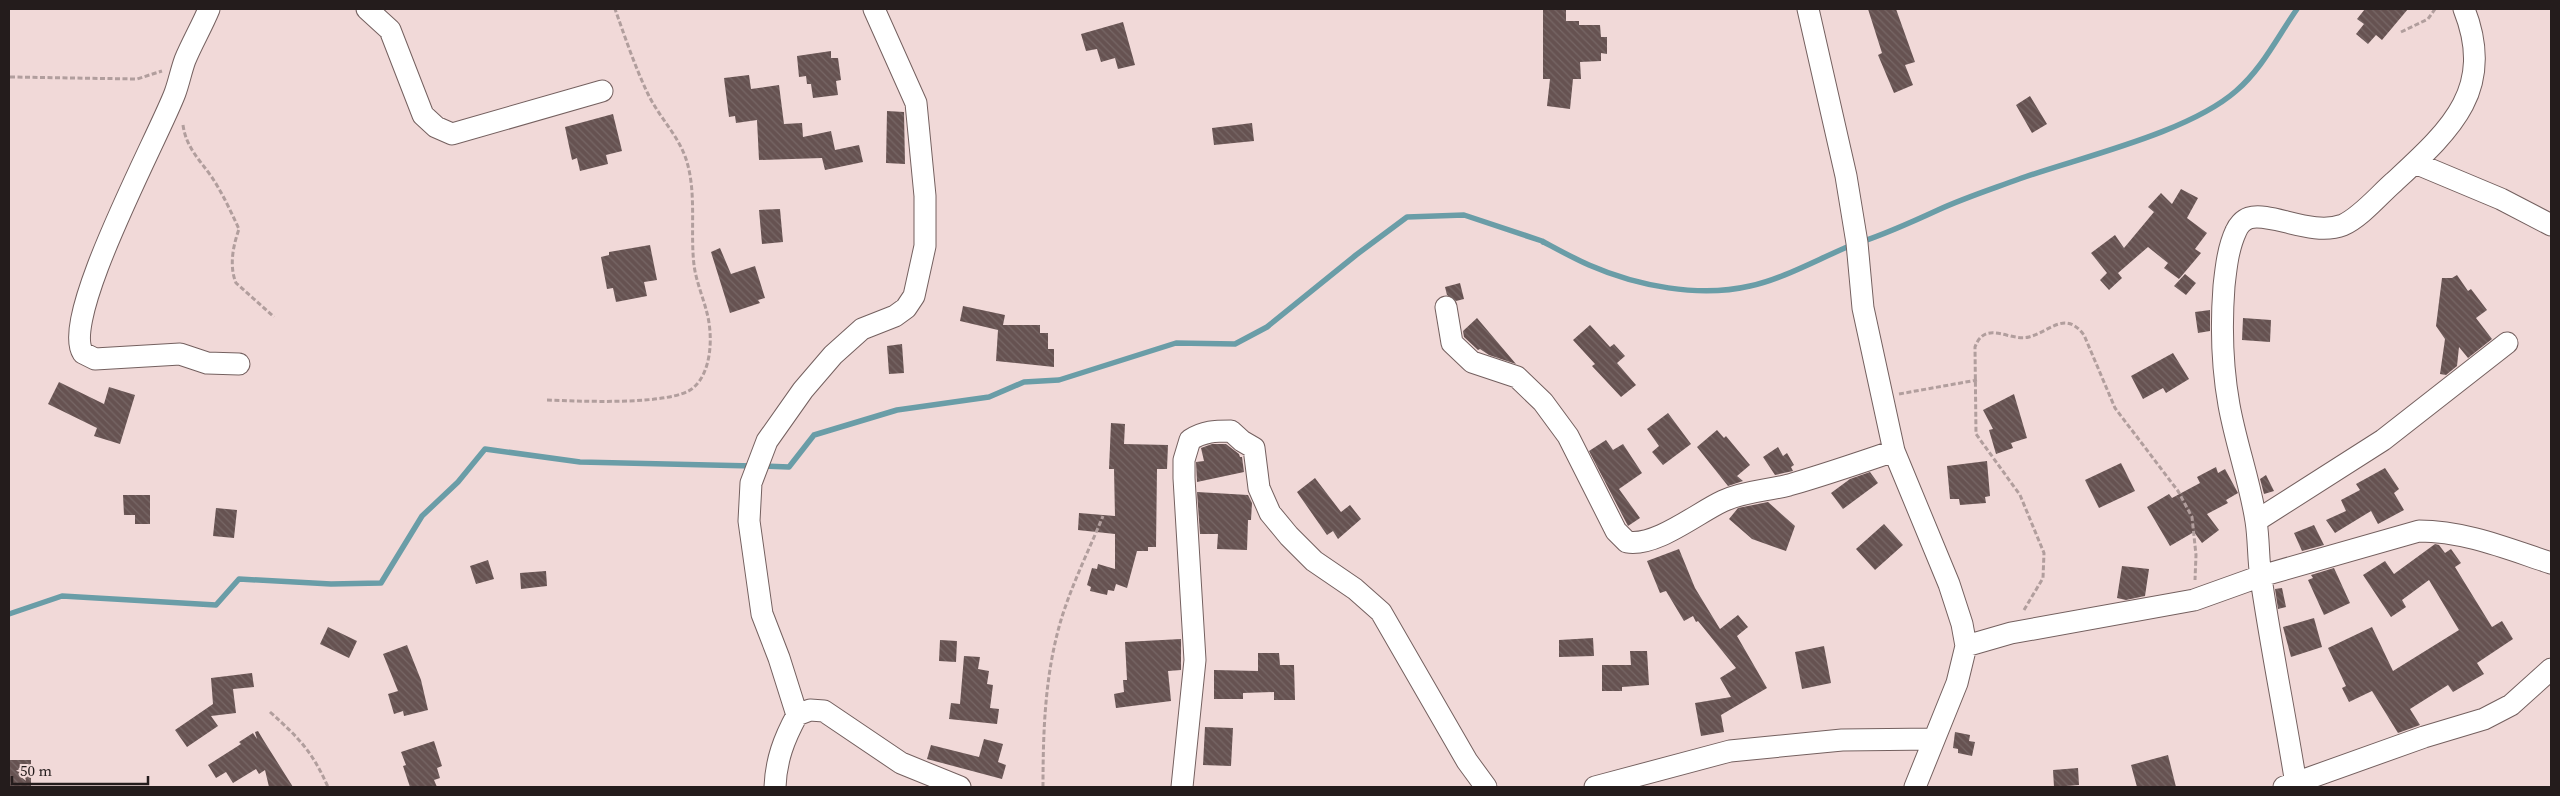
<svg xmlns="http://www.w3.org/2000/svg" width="2560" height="796" font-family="'Source Serif 4',serif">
	<defs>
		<pattern id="building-back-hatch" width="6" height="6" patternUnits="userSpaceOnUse" patternTransform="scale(1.25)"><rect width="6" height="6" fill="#665251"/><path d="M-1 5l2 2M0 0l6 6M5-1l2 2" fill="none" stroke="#776766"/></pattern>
	</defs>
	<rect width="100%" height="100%" fill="#f1d9d8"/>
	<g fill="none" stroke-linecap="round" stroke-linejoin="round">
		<path stroke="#6a9da7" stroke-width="5.5" d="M1543 242 1542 241C1557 249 1573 258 1589 265 1637 286 1699 298 1750 286 1783 279 1820 258 1852 245
			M1861 242C1888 233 1912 222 1938 210 1964 198 1992 189 2019 179 2081 157 2188 133 2236 91 2262 69 2278 36 2297 9
			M763 466 789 467 814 435 897 410 989 397 1024 382 1059 380 1176 343 1235 344 1267 327 1356 255 1407 217 1464 215 1542 241
			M9 614 62 596 216 605 239 579 331 584 381 583 422 516 458 482 485 449 580 462 753 466"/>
	</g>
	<path fill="url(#building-back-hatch)" d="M1543 9H1566V21H1579V25H1600L1601 37H1607V54L1601 53V61L1580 62 1581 79H1573L1570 109 1547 106 1550 79H1543Z
		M1868 9H1896L1915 62 1905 65 1913 85 1894 93 1878 55 1882 53Z
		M2365 9H2408L2382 40 2376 35 2368 44 2356 34 2364 24 2357 19Z
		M1123 22 1135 65 1118 69 1115 58 1101 62 1097 49 1086 51 1081 34Z
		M831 51V58H838L841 80 836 81 838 95 813 98 811 84H807L806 76 799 77 797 56Z
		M749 75 751 89 779 85 784 124 802 123 803 137 831 131 835 150 859 145 863 162 825 170 822 158 759 160 757 120 736 123 735 116 729 117 724 78Z
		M2030 96 2047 124 2032 133 2016 105Z
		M887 111 904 112 905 164 886 163Z
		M613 114 622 151 606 155 608 164 580 171 577 158 572 160 565 127Z
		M1252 123 1254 141 1214 145 1212 128Z
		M2181 189 2198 198 2187 218 2207 233 2195 249 2201 253 2179 279 2164 268 2168 263 2148 247 2118 273 2122 278 2109 290 2100 280 2107 273 2091 253 2115 235 2124 248 2154 212 2148 207 2161 193 2172 204Z
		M780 209 783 242 762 244 759 210Z
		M650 245 657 280 644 282 647 296 616 302 613 288 607 289 601 257 609 255V252Z
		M720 248 731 274 755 266 765 298 758 300 760 303 730 313 711 252Z
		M2185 274 2196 283 2186 295 2174 286Z
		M2457 275 2468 291 2471 289 2487 310 2476 318 2492 339 2468 358 2459 347 2457 366 2446 375 2440 374 2445 339 2436 326 2442 278H2452Z
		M1460 283 1464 299 1456 301 1447 295 1445 287Z
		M963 306 1005 315 1003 325H1040V333H1048V349H1054V367L996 361 998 330 960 321Z
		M2210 310V331L2198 333 2195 312Z
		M1477 318 1516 364 1489 355 1480 349 1478 350 1464 337 1463 331Z
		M2243 318 2271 320 2270 342 2242 340Z
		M1590 325 1610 347 1614 344 1625 356 1617 363 1636 385 1621 397 1592 366 1595 364 1573 340Z
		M902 344 904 373 889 374 887 346Z
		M2173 353 2189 379 2166 393 2163 388 2143 399 2131 376Z
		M59 382 104 404 109 387 135 395 120 444 94 436 97 428 48 404Z
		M2014 394 2027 438 2011 443 2013 448 1996 454 1989 430 1993 429 1983 410Z
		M1668 413 1691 444 1663 465 1652 452 1659 446 1647 429Z
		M1111 423 1125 424 1124 444 1168 445 1167 469H1157L1156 547H1148V551H1137L1127 588 1116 584 1114 591 1108 590 1107 595 1090 591 1091 587 1087 585 1092 568 1097 569 1098 564 1115 569V534L1078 530 1079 513 1115 516 1114 469H1109Z
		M1717 430 1724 438 1726 436 1750 465 1737 476 1743 481 1728 486 1697 447Z
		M1606 440 1613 450 1623 444 1642 473 1619 489 1640 518 1628 526 1589 451Z
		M1212 444H1226L1239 454 1240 457H1242L1244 472 1197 482 1196 462 1204 461 1201 448Z
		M1778 447 1783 456 1787 453 1794 465 1791 467 1793 471 1775 475 1763 457Z
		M1987 461 1990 496 1985 497 1986 503 1960 505 1959 499H1950L1947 466Z
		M2121 463 2135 491 2099 508 2085 480Z
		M2216 467 2218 473 2225 469 2238 493 2226 500 2228 503 2207 514 2219 530 2202 543 2194 532 2170 546 2147 507 2169 494 2172 498 2200 483 2197 477Z
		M2385 468 2399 489 2394 493 2404 510 2378 524 2371 511 2335 533 2326 520 2346 511 2341 500 2360 490 2356 484Z
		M1870 472 1878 483 1843 509 1831 493 1850 479Z
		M2266 475 2274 491 2264 494 2260 479Z
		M1315 478 1341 512 1350 505 1361 519 1338 539 1333 531 1327 535 1297 492Z
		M1197 492 1248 495 1252 503 1251 520H1248L1247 550 1217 549 1218 534H1200Z
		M123 495H150V524H135V515H124Z
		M1768 502 1795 526 1786 551 1752 539 1729 519 1738 508Z
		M216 508 237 510 234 538 213 536Z
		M1884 524 1903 545 1875 570 1856 549Z
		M2314 525 2324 545 2302 551 2294 533Z
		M2435 544 2439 545 2445 553 2451 549 2461 563 2455 567 2492 627 2502 621 2513 639 2477 663 2484 674 2453 692 2448 685 2410 709 2420 725 2398 733 2372 691 2349 702 2342 688 2346 686 2328 648 2372 627 2393 671 2459 630 2429 580 2402 600 2406 607 2391 617 2363 575 2385 561 2394 574Z
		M1679 549 1695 588 1720 629 1738 615 1748 627 1737 636 1767 688 1721 715 1724 732 1701 736 1695 703 1731 697 1720 678 1736 668 1698 621 1696 622 1693 616 1684 621 1666 591 1660 593 1647 561Z
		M488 560 494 579 476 584 470 566Z
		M2122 566 2149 569 2145 596 2126 600 2117 598Z
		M2334 568 2350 603 2324 615 2308 580 2313 578 2311 575Z
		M546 571 547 586 521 589 520 573Z
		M2282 588 2286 607 2278 609 2275 589Z
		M2314 618 2322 647 2291 657 2283 627Z
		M328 627 357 641 349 658 320 644Z
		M1593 638 1594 656 1559 657V640Z
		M1181 639V670L1168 671 1171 701 1116 708 1114 694 1124 692 1123 680H1127L1125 642Z
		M940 640 957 641 956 662 939 661Z
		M407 645 421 680 428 710 404 716 403 711 394 714 388 694 398 691 383 654Z
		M1824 646 1831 683 1802 689 1795 652Z
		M1630 651H1647L1649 685 1622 687V691H1602V665H1631Z
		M1258 653H1279L1280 665H1294L1295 700H1274V692L1243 693V699H1214V670L1258 671Z
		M964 656 980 657 978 669 989 671 987 684 993 685 990 708 999 709 997 724 949 719 951 703 960 704Z
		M252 673 254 687 233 689 236 713 211 716 218 726 187 747 175 730 213 704 211 678Z
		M1205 727 1233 728 1231 766 1203 765Z
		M258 731 264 741 293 787H269L265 770 259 774 256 769 233 783 226 772 216 778 208 765 241 744 239 742 253 733 257 739 255 732Z
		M1955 732 1970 735 1969 741 1975 742 1972 756 1958 753V749L1953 748Z
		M984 739 1003 744 998 762 1006 765 1002 779 927 759 931 745 979 757Z
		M434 741 442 766 437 768 440 778 434 780 437 787H410L403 766 406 765 401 752Z
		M2168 755 2176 787H2137L2131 765Z
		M9 760H31V787H9Z
		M2078 768 2079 785 2054 787 2053 770Z"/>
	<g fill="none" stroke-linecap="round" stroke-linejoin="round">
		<defs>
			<path id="street" d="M209 9C202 26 192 43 185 60 181 71 179 82 175 93 159 136 60 318 83 353L95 359 180 354 207 363 239 364
				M367 9 390 30 423 115 436 127 452 134 602 91
				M1808 9 1846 176 1857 243 1863 308 1894 451 1949 584 1962 624 1966 646 1957 683 1915 787
				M2415 163 2501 199 2551 225
				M1446 307 1452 343 1472 362 1517 377 1543 402 1568 436 1616 531 1627 542C1656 547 1697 513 1723 501 1745 491 1766 491 1789 485 1824 475 1859 463 1894 451
				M2256 521 2383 440 2507 343
				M1966 646 2011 633 2194 600 2261 576 2419 531C2465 531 2508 549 2551 563
				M797 715 779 658 762 614 749 521 751 483 767 441 803 390 833 355 862 329 895 316 906 308 914 296 925 246V196L916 103 874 9
				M2296 784C2285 715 2271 647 2261 578 2258 559 2259 540 2256 521 2250 482 2236 444 2229 405 2222 366 2221 326 2224 286 2226 268 2228 248 2236 231 2238 226 2243 220 2249 218 2270 211 2312 237 2343 225 2361 217 2379 195 2394 182 2450 130 2496 90 2464 9
				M775 787C776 760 784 739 797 715L810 710 824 711 901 763 960 787
				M1182 787 1195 660 1184 478V460L1190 440C1204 431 1215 431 1231 431L1242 441 1254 448 1259 488 1270 513 1289 536 1314 561 1355 589 1381 612 1467 761 1486 787
				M1595 787 1730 751 1842 740 1934 739
				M2284 787 2424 737 2484 719 2511 705 2551 669"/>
		</defs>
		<use href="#street" stroke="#74605f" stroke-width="23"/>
		<path stroke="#b19e9d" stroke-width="3" stroke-dasharray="5 2.5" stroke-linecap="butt" d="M2401 32 2428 19 2435 9
			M10 77 137 79 162 71
			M183 125C186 147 199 159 211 176 222 192 231 212 239 229 233 246 229 266 236 283L274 317
			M1899 394 1977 380
			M547 400C577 401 672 406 693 388 712 372 713 336 707 313 703 297 696 281 694 265 690 231 697 192 686 159 678 135 659 117 648 94 635 67 625 37 615 9
			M2024 610 2043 578 2044 553 2020 495 1976 434 1975 347C1985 319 2010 342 2029 337 2051 331 2065 310 2084 335L2115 408 2178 491 2192 517 2196 555 2195 580
			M270 712C299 738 312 751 328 787
			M1043 787C1043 730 1045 674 1061 620 1072 584 1089 550 1103 516"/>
		<use href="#street" stroke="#fff" stroke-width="21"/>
	</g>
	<rect width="2560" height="796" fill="none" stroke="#241c1c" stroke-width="20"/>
	<path d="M12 776v8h136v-8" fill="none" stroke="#241c1c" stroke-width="2.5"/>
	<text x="20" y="776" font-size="15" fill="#241c1c" stroke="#f1d9d8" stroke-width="4" paint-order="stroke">50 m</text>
</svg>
